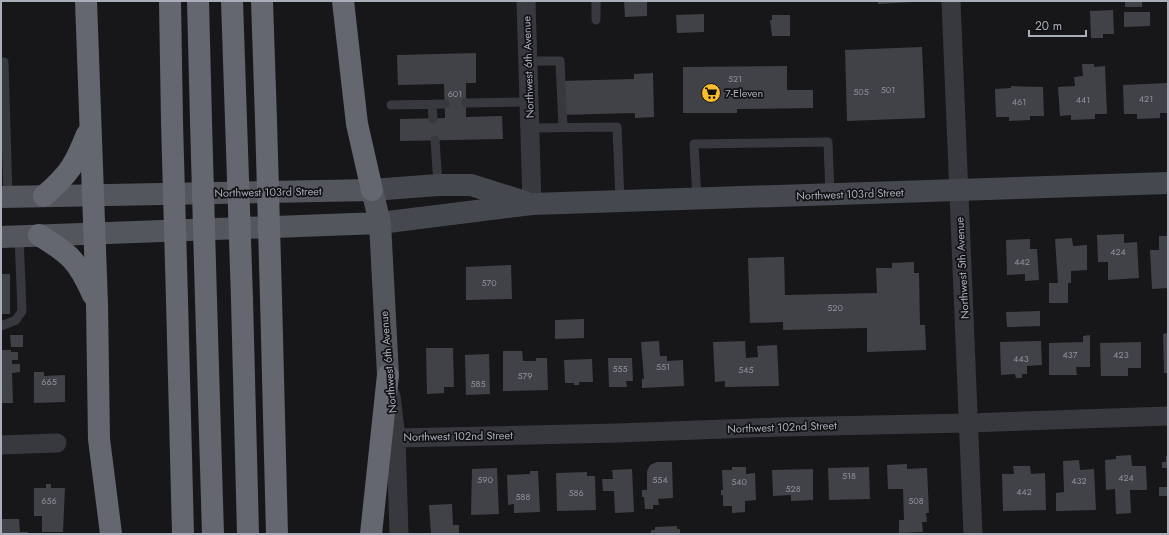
<svg xmlns="http://www.w3.org/2000/svg" width="1169" height="535" font-family="Jost,sans-serif">
	<rect width="100%" height="100%" fill="#17171a"/>
	<path fill="#414247" d="M624 1H647V16L625 17Z
		M878 1H912L913 2 878 4Z
		M1125 1H1142V7H1125Z
		M1113 10 1114 34H1103V38H1091L1090 11Z
		M1124 12H1150V26L1124 27Z
		M704 14V32L677 33 676 15Z
		M772 15H790V36H772L770 20H772Z
		M922 47 925 118 847 121 845 50Z
		M476 53V83H466V117L502 116 503 139 400 141V119L445 118 444 84 398 85 397 55Z
		M1082 64H1094V67L1105 66 1107 114H1095V119L1071 120V115L1060 116 1058 87 1075 86 1074 77 1083 76Z
		M787 66V90H813V108L737 109V113H683V67Z
		M653 73 654 117 635 118V113L560 115 559 81 634 79V74Z
		M1168 83V113H1160V118L1137 119V114H1124L1123 85Z
		M1011 86 1043 87 1044 116H1030V120L1009 121V117H996L995 89 1011 88Z
		M1124 234V243L1137 242 1139 278 1108 280V262H1098L1097 235Z
		M1159 236H1168V288L1152 289 1150 250H1159Z
		M1072 238 1073 246 1087 245V270L1071 271V283H1068V303H1049V283H1058L1055 239Z
		M1030 239V249H1037L1039 280 1025 281V274L1007 275 1006 240Z
		M784 257 785 295 877 293 876 268H892V263L914 262V273H919L920 325H925L926 350 867 352V328L783 330V322L750 323 748 258Z
		M511 265 512 299 466 300V267Z
		M1 274H10V314H1Z
		M1040 311V326L1007 327 1006 312Z
		M584 319V338L555 339V320Z
		M1168 333V373H1164L1163 334Z
		M10 335H23V347H11Z
		M1090 335V367H1076L1077 375H1049V343L1083 342V336Z
		M659 341 660 356H667V361L683 360 684 386 642 388V379H644L641 342Z
		M745 341 746 358 758 357 757 346 777 345 779 386 725 387V381L715 382 713 342Z
		M1041 341 1042 365 1027 366V374H1022V378H1016L1015 374 1001 375 1000 342Z
		M1141 342V368H1128V376H1101L1100 343Z
		M426 348H453L454 387H444V393L427 394Z
		M1 350H11V352H18V360H12V364H20V372L12 373 13 403H1Z
		M503 351H522L523 361H536V358H547L548 390 503 391Z
		M489 354 490 394 466 395 465 355Z
		M608 358H632L633 381H626L627 387H609Z
		M592 359 593 382H579V385H574V383H565L564 360Z
		M34 372H44V376L65 375V402L34 403Z
		M1131 455 1132 466H1146L1147 490H1130L1131 513 1116 514 1115 489 1106 490 1105 460 1116 459V456Z
		M1166 456H1168V468H1162V462H1166Z
		M1079 460 1080 470 1094 469 1096 510 1056 511V493L1064 492 1063 461Z
		M657 462H672L673 498 658 499 659 505H653V509H645L644 497H642V490H647V471L650 465Z
		M907 464V469L927 468 929 513H926L927 522H922L923 532 899 533V520H904L903 489H888L887 465Z
		M1013 466H1030L1031 474 1045 473 1046 510 1003 511 1002 474H1014Z
		M732 467H746V474L755 473 756 500 745 501V512L732 513V506H723V495H721V490H723L722 470H732Z
		M869 467 870 499 829 500 828 468Z
		M497 468 499 514 471 515 472 469Z
		M632 469 634 512 615 513 614 491H603L602 479H613L612 470Z
		M813 469V500L791 501V495L773 496 772 470Z
		M530 471H538L540 512 514 513V504L508 505 507 475 530 474Z
		M587 472V476H595L596 510 557 511 556 473Z
		M46 484H51V488H65L63 532H42V516H34V488H46Z
		M1159 487H1168V496H1159Z
		M452 504 453 525H459V534H431L429 505Z
		M1 519H19L20 532H28V534H1Z
		M677 526V529H680V534H651V530H655V527Z"/>
	<g fill="none" stroke-linecap="round" stroke-linejoin="round">
		<path stroke="#38393f" stroke-width="9" d="M596 1V20
			M527 61H560L563 127
			M1 62H4L8 197
			M466 103 529 102
			M432 104 433 119
			M391 105 445 104
			M530 128 617 127 620 201
			M435 140 438 185
			M697 199 694 144 828 142 830 195
			M1 326 16 320 22 311 19 236"/>
		<path stroke="#38393f" stroke-width="19" d="M526 1 532 204
			M951 1 973 534
			M391 396 396 438 399 534
			M396 438 618 433 779 427 968 423 1168 416
			M1 445 57 443"/>
		<path stroke="#46484f" stroke-width="22" d="M372 190 438 185H471L525 202
			M380 223 532 204 1168 183"/>
		<path stroke="#54565e" stroke-width="22" d="M1 197 372 190 380 223 388 375
			M1 237 380 223"/>
		<path stroke="#646770" stroke-width="22" d="M86 1 97 304 99 439 111 534
			M170 1 172 122
			M198 1 201 121
			M232 1 236 120
			M262 1 266 120
			M343 1 357 124 372 190
			M44 196C69 174 75 165 87 134
			M39 235C70 254 78 261 93 295
			M271 298 277 534
			M242 299 248 534
			M177 300 183 534
			M206 300 213 534
			M371 534 388 375"/>
		<path stroke="#646770" stroke-width="22" d="M236 120 242 299
			M266 120 271 298
			M201 121 206 300
			M172 122 177 300"/>
	</g>
	<defs>
		<symbol id="supermarket-disc" viewBox="-11 -11 22 22"><circle r="9.5" fill="#fcbd2d" stroke="#121215"/><path d="M-6-5.5h2.5l.6 2H6L4.5 2H-2.5L-4.4-4H-6ZM-1.5 3.2a1.3 1.3 0 1 0 .1 0ZM3 3.2a1.3 1.3 0 1 0 .1 0Z" fill="#111"/></symbol>
	</defs>
	<g fill-rule="evenodd">
		<use href="#supermarket-disc" x="700" y="82" width="22" height="22"/>
	</g>
	<g text-anchor="middle" stroke-width="3.5" stroke-linejoin="round" paint-order="stroke">
		<g font-size="9" fill="#8f939d">
			<text x="735" y="82">521</text>
			<text x="888" y="93">501</text>
			<text x="861" y="95">505</text>
			<text x="455" y="97">601</text>
			<text x="1146" y="102">421</text>
			<text x="1083" y="103">441</text>
			<text x="1019" y="105">461</text>
			<text x="1118" y="255">424</text>
			<text x="1022" y="265">442</text>
			<text x="489" y="286">570</text>
			<text x="835" y="311">520</text>
			<text x="1070" y="358">437</text>
			<text x="1121" y="358">423</text>
			<text x="1021" y="362">443</text>
			<text x="663" y="370">551</text>
			<text x="620" y="372">555</text>
			<text x="746" y="373">545</text>
			<text x="525" y="379">579</text>
			<text x="49" y="385">665</text>
			<text x="478" y="387">585</text>
			<text x="849" y="479">518</text>
			<text x="1126" y="481">424</text>
			<text x="485" y="483">590</text>
			<text x="660" y="483">554</text>
			<text x="1079" y="484">432</text>
			<text x="739" y="485">540</text>
			<text x="793" y="492">528</text>
			<text x="1024" y="495">442</text>
			<text x="576" y="496">586</text>
			<text x="523" y="500">588</text>
			<text x="49" y="504">656</text>
			<text x="916" y="504">508</text>
		</g>
		<g font-size="11" fill="#a9aeba" stroke="#121215">
			<text transform="translate(528 67) rotate(-92)" y="4">Northwest 6th Avenue</text>
			<text transform="translate(268 192) rotate(-1)" y="4">Northwest 103rd Street</text>
			<text transform="translate(850 194) rotate(-2)" y="4">Northwest 103rd Street</text>
			<text transform="translate(962 268) rotate(-93)" y="4">Northwest 5th Avenue</text>
			<text transform="translate(388 362) rotate(-95)" y="4">Northwest 6th Avenue</text>
			<text transform="translate(782 427) rotate(-2)" y="4">Northwest 102nd Street</text>
			<text transform="translate(458 436) rotate(-1)" y="4">Northwest 102nd Street</text>
		</g>
		<g font-size="11" fill="#a9aeba" stroke="#121215" text-anchor="start">
			<text x="725" y="97">7-Eleven</text>
		</g>
	</g>
	<rect width="1169" height="535" fill="none" stroke="#a9aeba" stroke-width="4"/>
	<path d="M1029 30v6h57v-6" fill="none" stroke="#a9aeba" stroke-width="2"/>
	<text x="1035" y="30" font-size="12" fill="#a9aeba" stroke="#121215" stroke-width="3" paint-order="stroke">20 m</text>
</svg>
